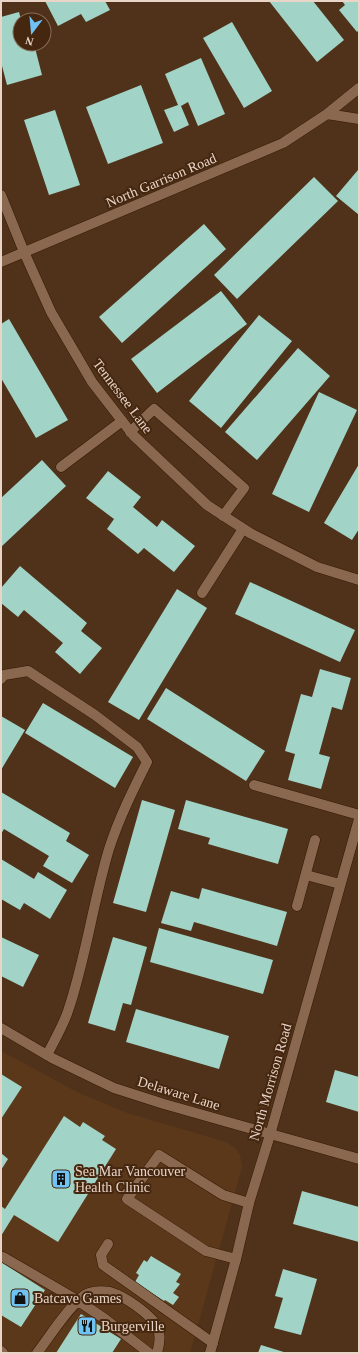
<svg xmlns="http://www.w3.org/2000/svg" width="360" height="1354" font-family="Georgia,serif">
	<rect width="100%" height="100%" fill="#50321a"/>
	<path fill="#5c381b" d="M1 1051 77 1092 127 1113 226 1142 235 1148 240 1155 242 1167 190 1353H1Z"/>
	<path fill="#a1d4c7" d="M45 1H105L110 10 86 22 81 14 58 26Z
		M269 1H313L344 40 317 62Z
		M342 1H359V30L357 32 339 10 345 5Z
		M19 12 21 20 20 44H34L42 75 7 85 1 62V17Z
		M232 22 272 91 244 108 203 38Z
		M201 58 225 114 198 126 188 102 181 106 189 125 174 132 164 110 178 105 165 74Z
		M141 85 163 143 108 164 86 107Z
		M55 110 80 185 49 195 24 120Z
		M358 170 359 171V215L336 196Z
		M314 177 338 201 237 299 214 275Z
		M204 224 226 249 122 343 99 317Z
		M221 291 247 324 157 393 131 359Z
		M259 315 292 341 221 428 189 401Z
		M9 319 68 420 36 438 1 378V324Z
		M298 348 330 376 257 460 225 432Z
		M319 392 357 410 309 512 272 494Z
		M42 460 66 486 1 547V498Z
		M359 464V529L352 540 324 523Z
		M108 471 141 497 133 507 157 527 162 520 195 546 174 572 144 548 138 554 107 529 114 519 86 498Z
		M20 566 87 623 81 631 102 648 80 674 55 652 63 643 24 610 18 617 1 603V588Z
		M250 582 355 630 340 662 235 614Z
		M177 589 207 608 139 720 108 702Z
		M320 669 351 678 342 710 332 707 319 754 330 757 321 789 288 780 295 754 285 751 301 694 312 697Z
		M166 688 265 751 246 781 147 719Z
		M43 703 133 757 115 788 25 733Z
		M1 716 25 730 1 770Z
		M1 792 70 833 66 841 89 855 72 883 43 866 49 856 4 829 1 834Z
		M142 800 175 810 146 912 113 903Z
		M186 800 288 829 278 864 208 844 210 838 178 829Z
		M1 859 34 879 38 872 67 890 50 919 24 903 20 910 1 899Z
		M202 888 287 912 277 946 194 922 191 931 161 923 171 891 199 899Z
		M159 928 273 960 263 994 150 962Z
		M1 937 39 955 23 987 1 976Z
		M113 937 147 947 131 1005 123 1003 115 1031 88 1023Z
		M136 1009 229 1036 219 1069 126 1042Z
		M335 1070 359 1077V1112L326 1102Z
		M1 1074 22 1087 1 1119Z
		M64 1116 80 1127 83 1122 105 1136 102 1140 116 1149 58 1242 14 1215 1 1236V1206L5 1209Z
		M1 1153 8 1159 1 1170Z
		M302 1191 359 1207V1242L293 1224Z
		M151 1256 181 1274 176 1282 180 1284 173 1293 179 1297 173 1305 165 1300 164 1301 135 1282 139 1275 136 1273 144 1260 147 1262Z
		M1 1262 45 1290 21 1327 1 1315Z
		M283 1269 317 1279 301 1335 274 1328 283 1298 275 1296Z
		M81 1314 121 1339 112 1353H56Z
		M261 1345 287 1353H258Z"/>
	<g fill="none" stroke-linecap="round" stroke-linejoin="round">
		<defs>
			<path id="service" d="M130 432 154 409 244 488 223 516
				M61 467 122 421
				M202 593 243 529
				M1 679 4 675 28 671 95 715 137 747 147 762C133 790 119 818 109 849 93 902 86 958 68 1011 63 1026 54 1041 47 1055
				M254 785 359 815
				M306 875 340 884
				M297 906 315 840
				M108 1244 101 1255 103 1265 213 1343
				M3 1257 77 1300 105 1319 149 1353
				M236 1259 206 1251 127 1199 159 1155 223 1195 249 1203
				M1 1351 3 1353
				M37 1353C48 1339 74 1298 89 1293 95 1291 104 1291 110 1292 124 1296 153 1315 158 1329 161 1336 159 1346 157 1353"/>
			<path id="minor" d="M1 195 24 252 51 312 92 382 133 435 207 505 250 533 317 567 359 580
				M1 1028 52 1058 114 1088 164 1104 359 1159"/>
			<path id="tertiary" d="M327 114 359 119
				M1 262 283 143 327 114 359 88
				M210 1353 236 1259 249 1203 270 1135 359 819"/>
		</defs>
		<use href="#service" stroke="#341902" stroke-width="11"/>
		<use href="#minor" stroke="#341902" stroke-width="11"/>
		<use href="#tertiary" stroke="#341902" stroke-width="11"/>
		<use href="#service" stroke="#8a6850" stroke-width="10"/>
		<use href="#minor" stroke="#8a6850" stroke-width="10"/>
		<use href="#tertiary" stroke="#8a6850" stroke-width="10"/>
	</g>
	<defs>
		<symbol id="building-square" viewBox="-11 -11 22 22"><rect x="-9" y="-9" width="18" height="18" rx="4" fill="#6fc2f4" stroke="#452710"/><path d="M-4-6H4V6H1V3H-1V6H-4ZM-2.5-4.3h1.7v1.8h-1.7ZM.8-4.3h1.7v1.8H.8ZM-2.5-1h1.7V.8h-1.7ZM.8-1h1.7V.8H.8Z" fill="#111"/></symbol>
		<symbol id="shop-square" viewBox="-11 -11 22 22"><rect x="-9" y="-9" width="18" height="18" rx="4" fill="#6fc2f4" stroke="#452710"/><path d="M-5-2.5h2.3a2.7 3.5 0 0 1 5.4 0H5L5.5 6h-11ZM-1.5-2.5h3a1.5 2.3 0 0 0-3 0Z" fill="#111"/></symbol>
		<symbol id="restaurant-square" viewBox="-11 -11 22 22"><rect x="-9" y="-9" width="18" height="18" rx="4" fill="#6fc2f4" stroke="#452710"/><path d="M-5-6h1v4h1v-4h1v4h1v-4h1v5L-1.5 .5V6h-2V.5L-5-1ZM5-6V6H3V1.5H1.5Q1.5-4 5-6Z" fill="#111"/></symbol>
	</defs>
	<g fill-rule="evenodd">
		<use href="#building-square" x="50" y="1168" width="22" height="22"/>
		<use href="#shop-square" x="9" y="1287" width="22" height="22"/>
		<use href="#restaurant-square" x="76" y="1315" width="22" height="22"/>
	</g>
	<g text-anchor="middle" stroke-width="4" stroke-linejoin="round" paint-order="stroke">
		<g font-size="14" fill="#e9d5c8" stroke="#452710">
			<text transform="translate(161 180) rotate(-23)" y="5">North Garrison Road</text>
			<text transform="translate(123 396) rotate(53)" y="5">Tennessee Lane</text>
			<text transform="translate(270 1082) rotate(-74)" y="5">North Morrison Road</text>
			<text transform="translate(179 1093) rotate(17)" y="5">Delaware Lane</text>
		</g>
		<g font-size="14" fill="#e9d5c8" stroke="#452710" text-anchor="start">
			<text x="75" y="1176">Sea Mar Vancouver<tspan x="75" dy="16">Health Clinic</tspan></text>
			<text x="34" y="1303">Batcave Games</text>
			<text x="101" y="1331">Burgerville</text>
		</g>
	</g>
	<rect width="360" height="1354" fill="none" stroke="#e9d5c8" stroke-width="4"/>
	<g transform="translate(32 32) rotate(196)"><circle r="19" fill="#452710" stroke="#876d5a"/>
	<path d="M0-3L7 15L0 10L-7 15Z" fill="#6fc2f4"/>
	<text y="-6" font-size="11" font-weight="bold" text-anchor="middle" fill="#e9d5c8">N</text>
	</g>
</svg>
